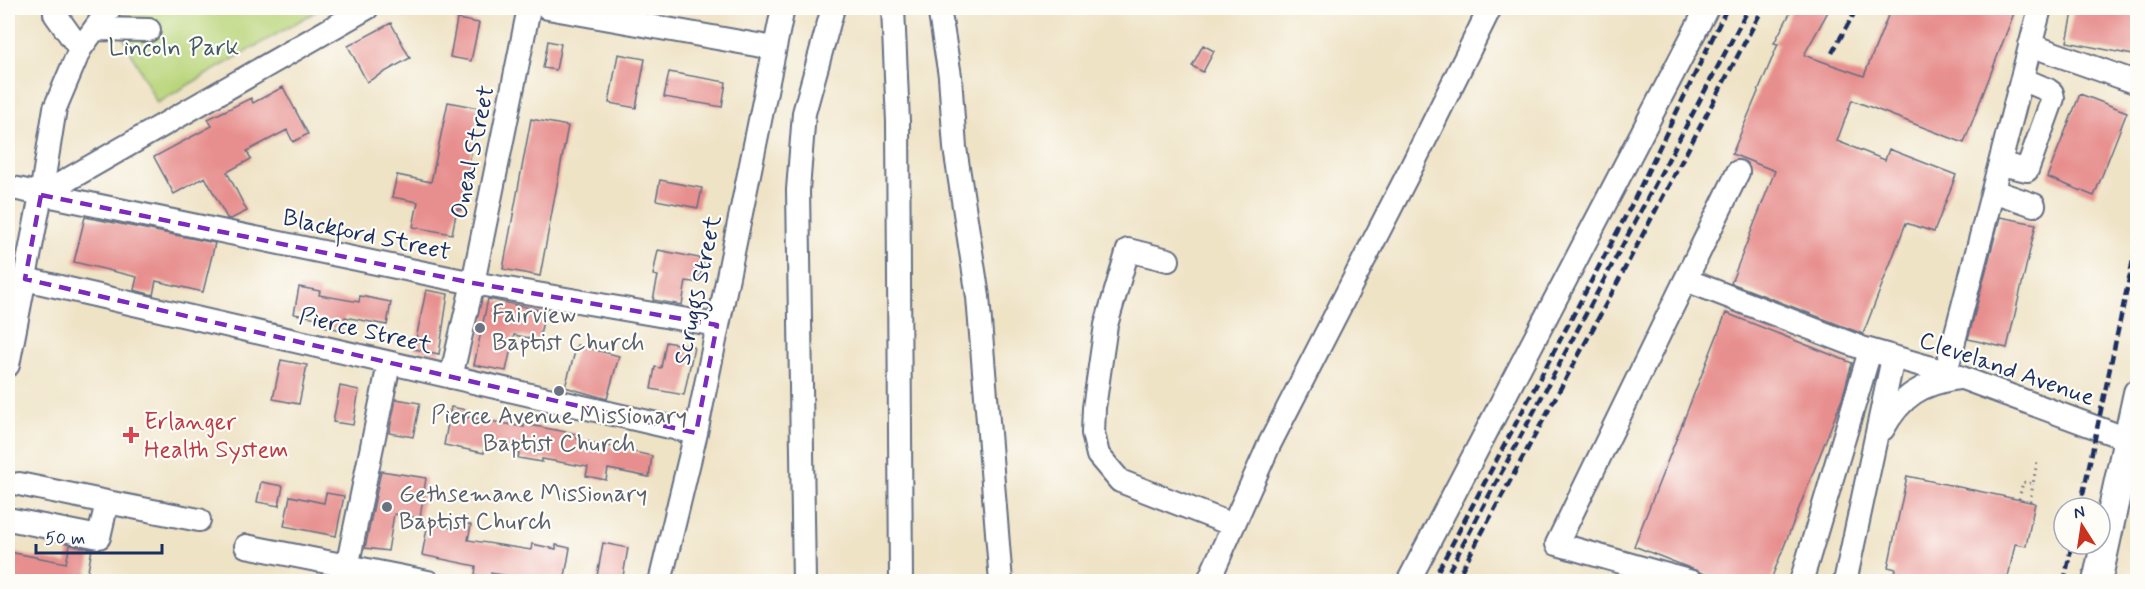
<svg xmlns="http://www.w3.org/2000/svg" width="2145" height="589" font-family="Mynerve,sans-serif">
	<rect width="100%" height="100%" fill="#fdfcf7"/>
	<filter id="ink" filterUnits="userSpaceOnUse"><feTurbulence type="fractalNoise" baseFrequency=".0167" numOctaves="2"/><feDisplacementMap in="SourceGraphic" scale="12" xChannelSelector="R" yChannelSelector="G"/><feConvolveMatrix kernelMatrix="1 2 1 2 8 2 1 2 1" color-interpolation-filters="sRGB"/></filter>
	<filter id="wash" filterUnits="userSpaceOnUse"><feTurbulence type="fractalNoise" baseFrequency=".008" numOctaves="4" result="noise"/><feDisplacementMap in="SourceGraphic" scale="24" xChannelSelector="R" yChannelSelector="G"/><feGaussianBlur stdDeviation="1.35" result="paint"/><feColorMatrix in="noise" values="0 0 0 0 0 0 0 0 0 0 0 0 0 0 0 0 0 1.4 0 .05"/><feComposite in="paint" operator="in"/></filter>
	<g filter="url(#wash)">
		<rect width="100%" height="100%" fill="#efe3c6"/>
		<path fill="#bad67b" stroke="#6a826c" stroke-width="1.5" d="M128 8H322L157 103 114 19 123 14Z"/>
		<g id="blocks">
			<path fill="#e78f8e" d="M1793 8H1830L1804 55 1864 76 1891 8H2016L1964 143 1852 100 1837 141 1885 160 1889 149 1956 175 1934 232 1906 223 1863 334 1731 283 1775 171 1732 154 1778 44 1774 43Z
				M2074 8H2138V56L2067 42Z
				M457 19 479 23 471 61 450 57Z
				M391 23 410 58 367 82 348 46Z
				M548 41 561 44 556 70 543 68Z
				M1203 45 1214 51 1203 72 1192 66Z
				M618 54 645 59 636 108 609 103Z
				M669 72 726 82 722 107 664 97Z
				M283 87 308 134 293 142 287 130 247 151 251 159 227 172 247 211 231 219 227 218 205 177 174 194 154 157 212 126 208 119 251 98 253 103Z
				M2080 94 2127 112 2094 196 2047 177Z
				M448 102 479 108 461 210 457 209 452 234 413 227 418 202 392 197 397 175 431 182Z
				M531 119 568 126 540 276 503 269Z
				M660 180 702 188 698 208 656 200Z
				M85 217 215 243 203 292 156 281 153 295 134 290 137 277 74 262Z
				M2000 217 2036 224 2007 348 1968 339Z
				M658 250 704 259 699 283 686 281 682 305 653 300 658 276 653 275Z
				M299 287 320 291 319 295 359 302 360 296 391 302 387 325 345 317 342 330 323 326 324 319 294 314Z
				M426 290 448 294 439 354 414 349Z
				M488 299 545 311 539 340 514 335 506 371 474 365Z
				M1726 313 1852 363 1842 399 1770 582H1725L1634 546Z
				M666 342 694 347 684 395 651 389 655 367 661 368Z
				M577 345 619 356 607 399 565 387Z
				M281 360 307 365 299 404 273 399Z
				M340 386 359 390 353 425 333 422Z
				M396 399 420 403 413 437 389 433Z
				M451 407 467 410 466 417 524 427V424L577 434V439L652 456 649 477 608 469 606 480 586 476 588 467 542 459V462L518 458 519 453 485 447 484 453 444 445Z
				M381 471 426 478 420 518 394 514 388 551 365 548Z
				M1907 476 2035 503 2026 546 2015 544 2007 582H1893L1896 569 1888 567Z
				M261 482 283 486 279 506 257 502Z
				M326 493 344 496 336 536 284 526 290 496 324 503Z
				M452 521 471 525 468 540 531 550 532 544 556 549V545L570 548 564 582H525L526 579 491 573 490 578 475 575 476 566 422 555 428 523 451 528Z
				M603 543 628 548 622 582H596Z
				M70 545 92 549 86 582H8L9 552 66 563Z"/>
		</g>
	</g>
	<g filter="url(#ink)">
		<use href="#blocks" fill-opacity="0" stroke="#656e82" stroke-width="1.5"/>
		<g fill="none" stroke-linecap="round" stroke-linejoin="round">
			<defs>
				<path id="minor" d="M55 8V14L80 49
					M548 8 774 48
					M893 8 898 122 901 582
					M939 8 950 76 955 148 978 297 1001 582
					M95 29 149 30
					M2030 45 2138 83
					M2000 164 2027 170 2053 98 2052 93 2048 90 2022 79
					M8 187 473 283 717 325
					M1993 191 2034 205
					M41 195 367 8
					M1168 260 1128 250 1106 325 1094 408 1093 433 1098 455 1120 481 1233 525
					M25 279 696 433
					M1686 280 1862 348 1946 372 2138 443
					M8 365 41 195 55 108 80 49 110 8
					M1946 372 2040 8
					M451 377 473 283 529 8
					M1883 429C1901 396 1922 383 1958 378
					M107 502 199 520
					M8 519 99 537 107 502 19 484
					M246 546 428 582
					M344 582 389 364
					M660 582 696 433 783 8
					M804 582 798 190 804 113 833 8
					M1208 582 1269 445 1409 172 1490 8
					M1408 582 1707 8
					M1692 582 1557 544 1738 172
					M1801 582 1870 351
					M1845 582 1893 358"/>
				<path id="major" d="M2097 582 2138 393"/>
			</defs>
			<use href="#minor" stroke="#656e82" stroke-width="26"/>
			<use href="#major" stroke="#656e82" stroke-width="32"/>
			<path stroke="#656e82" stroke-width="3" stroke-dasharray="1.5 4.5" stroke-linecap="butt" d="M2019 499 2023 482 2033 484 2037 461
				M2030 502 2033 484"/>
			<use href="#minor" stroke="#fff" stroke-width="22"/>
			<use href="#major" stroke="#fff" stroke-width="28"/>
			<path stroke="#1b2f5e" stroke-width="4.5" stroke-dasharray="9 4.5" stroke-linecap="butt" d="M1832 53 1857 8
				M2080 508 2138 237
				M1432 582 1632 204 1727 8
				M1443 582 1749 8
				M1455 582 1589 336 1763 8
				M2064 582 2072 544"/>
		</g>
	</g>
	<path fill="none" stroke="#7b2cbf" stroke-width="4.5" stroke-dasharray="12 8" stroke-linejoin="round" d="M41 195 473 283 717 325 696 433 25 279Z"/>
	<g fill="#6b7280" stroke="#fdfcf7" stroke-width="2">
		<circle cx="480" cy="328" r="6"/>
		<circle cx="559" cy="391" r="6"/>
		<circle cx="387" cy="507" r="6"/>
	</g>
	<path fill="#e0444e" stroke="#fdfcf7" stroke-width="2" d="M128 426h6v6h6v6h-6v6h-6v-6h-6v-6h6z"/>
	<g text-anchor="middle" stroke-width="4.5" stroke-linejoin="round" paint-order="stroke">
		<g font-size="24" fill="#435965" stroke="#fdfcf7">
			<text x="174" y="55">Lincoln Park</text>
		</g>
		<g font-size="24" fill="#1b2f5e" stroke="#fdfcf7">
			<text transform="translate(472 152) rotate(-78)" y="8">Oneal Street</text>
			<text transform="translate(367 234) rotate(12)" y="8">Blackford Street</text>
			<text transform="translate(697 290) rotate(-78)" y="8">Scruggs Street</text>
			<text transform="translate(366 330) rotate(13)" y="8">Pierce Street</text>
			<text transform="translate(2007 368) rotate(19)" y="8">Cleveland Avenue</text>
		</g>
		<g font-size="24" fill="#5b616d" stroke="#fdfcf7" text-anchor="start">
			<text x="492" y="322">Fairview<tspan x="492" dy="28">Baptist Church</tspan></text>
			<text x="559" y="423" text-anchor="middle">Pierce Avenue Missionary<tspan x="559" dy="28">Baptist Church</tspan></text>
			<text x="399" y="501">Gethsemane Missionary<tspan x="399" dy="28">Baptist Church</tspan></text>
		</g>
		<g font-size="24" fill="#be3a42" stroke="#fdfcf7" text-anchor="start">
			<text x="144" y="429">Erlanger<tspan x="144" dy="28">Health System</tspan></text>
		</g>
	</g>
	<rect width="2145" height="589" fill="none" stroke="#fdfcf7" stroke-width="30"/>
	<g transform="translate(2082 526) rotate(348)"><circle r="28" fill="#fdfcf7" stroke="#a3aaba" stroke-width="1.5"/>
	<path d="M0-4.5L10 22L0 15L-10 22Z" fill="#c8321e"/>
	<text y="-9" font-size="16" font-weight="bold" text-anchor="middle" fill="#1b2f5e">N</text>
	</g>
	<path d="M36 544v9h126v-9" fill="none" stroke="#1b2f5e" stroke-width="3"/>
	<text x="45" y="544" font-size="18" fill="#1b2f5e" stroke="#fdfcf7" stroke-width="4.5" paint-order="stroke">50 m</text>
</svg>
